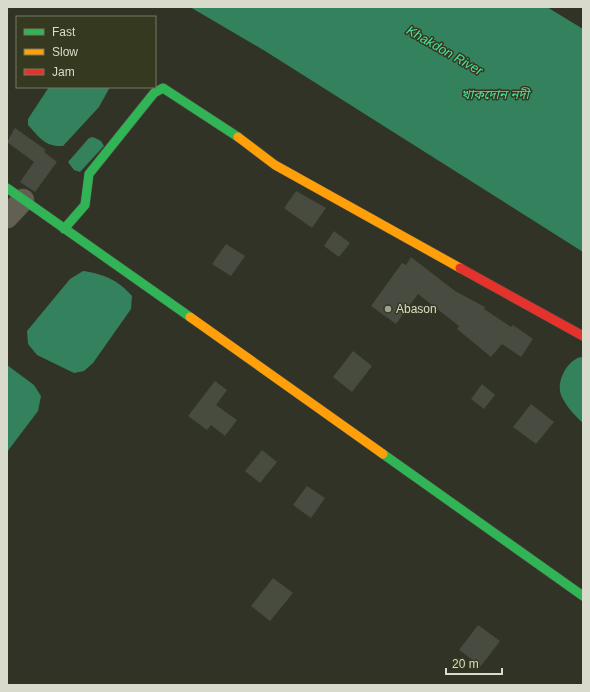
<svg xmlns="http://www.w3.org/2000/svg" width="590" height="692" font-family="Helvetica,'Noto Sans Bengali',sans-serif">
	<rect width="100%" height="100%" fill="#313326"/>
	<path fill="#33815d" d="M190 7H547L583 29V252L265 51Z
		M49 87H110L99 107 63 146C45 147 39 137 28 125V119Z
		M93 137 101 141 104 146 80 172 74 170 68 162 89 138Z
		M83 271C104 274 118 280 132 296L131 309 93 363 84 371 74 373 37 355 28 344 27 331 70 279Z
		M581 357 583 358V423C575 416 565 405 561 395 556 382 567 360 581 357Z
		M7 365 34 385 41 396 38 411 7 452Z"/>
	<path fill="#474b40" d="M15 128 46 150 44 152 57 162 35 192 20 182 34 162 7 142Z
		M296 191 326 208 312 228 284 208Z
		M334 231 350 243 339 257 324 246Z
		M226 244 245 256 231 276 212 264Z
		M411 257 455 291 485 307 484 309 511 327 513 325 533 339 521 357 502 344 491 357 457 329 459 326 418 294 396 324 371 306 402 263 406 265Z
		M353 351 372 366 352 392 333 377Z
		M215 381 227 390 216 405 237 420 225 436 211 425 207 430 188 416Z
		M482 384 495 395 484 409 471 399Z
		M531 404 554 422 536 444 513 427Z
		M262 450 277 462 260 483 245 471Z
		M307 486 325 498 311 518 293 505Z
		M273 578 293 593 270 621 251 606Z
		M478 625 500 641 481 666 459 650Z"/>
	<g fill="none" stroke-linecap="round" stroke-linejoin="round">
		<defs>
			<path id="street" d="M7 217 23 200"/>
			<path id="fast" d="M7 188 190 317
				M64 229 85 205 89 174 154 93 163 88 238 137
				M383 454 583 596"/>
			<path id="slow" d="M238 137 275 165 460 268
				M190 317 383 454"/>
			<path id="jam" d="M460 268 583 336"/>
		</defs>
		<use href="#street" stroke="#4e5045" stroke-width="23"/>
		<use href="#fast" stroke="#4e5045" stroke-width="10"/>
		<use href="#slow" stroke="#4e5045" stroke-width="10"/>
		<use href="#jam" stroke="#4e5045" stroke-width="10"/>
		<use href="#street" stroke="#626052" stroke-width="22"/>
		<use href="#fast" stroke="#30b455" stroke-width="9"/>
		<use href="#slow" stroke="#ff9f0a" stroke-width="9"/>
		<use href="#jam" stroke="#e5322d" stroke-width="9"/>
	</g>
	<circle fill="#9ea092" stroke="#353920" stroke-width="1.5" cx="388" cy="309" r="4"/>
	<g text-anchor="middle" stroke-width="3" stroke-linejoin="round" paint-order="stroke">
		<g font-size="12" fill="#d8dbcc" stroke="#353920" text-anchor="start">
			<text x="396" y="313">Abason</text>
		</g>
		<g font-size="13" font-style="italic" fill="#4ae2a0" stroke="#353920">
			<text transform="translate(445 50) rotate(30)" y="5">Khakdon River</text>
			<text x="495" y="99">খাকদোন নদী</text>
		</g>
	</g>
	<rect width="590" height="692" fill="none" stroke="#d8dbcc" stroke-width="16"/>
	<rect x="16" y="16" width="140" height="72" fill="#353920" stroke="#767a65"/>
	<rect x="24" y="29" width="20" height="6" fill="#30b455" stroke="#767a65"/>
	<text x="52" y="36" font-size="12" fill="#d8dbcc">Fast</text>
	<rect x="24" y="49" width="20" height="6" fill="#ff9f0a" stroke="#767a65"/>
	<text x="52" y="56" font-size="12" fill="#d8dbcc">Slow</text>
	<rect x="24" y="69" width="20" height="6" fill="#e5322d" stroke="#767a65"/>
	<text x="52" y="76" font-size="12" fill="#d8dbcc">Jam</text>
	<path d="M446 668v6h56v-6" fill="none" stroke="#d8dbcc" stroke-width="2"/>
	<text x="452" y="668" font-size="12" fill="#d8dbcc" stroke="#353920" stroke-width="3" paint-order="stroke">20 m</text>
</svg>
